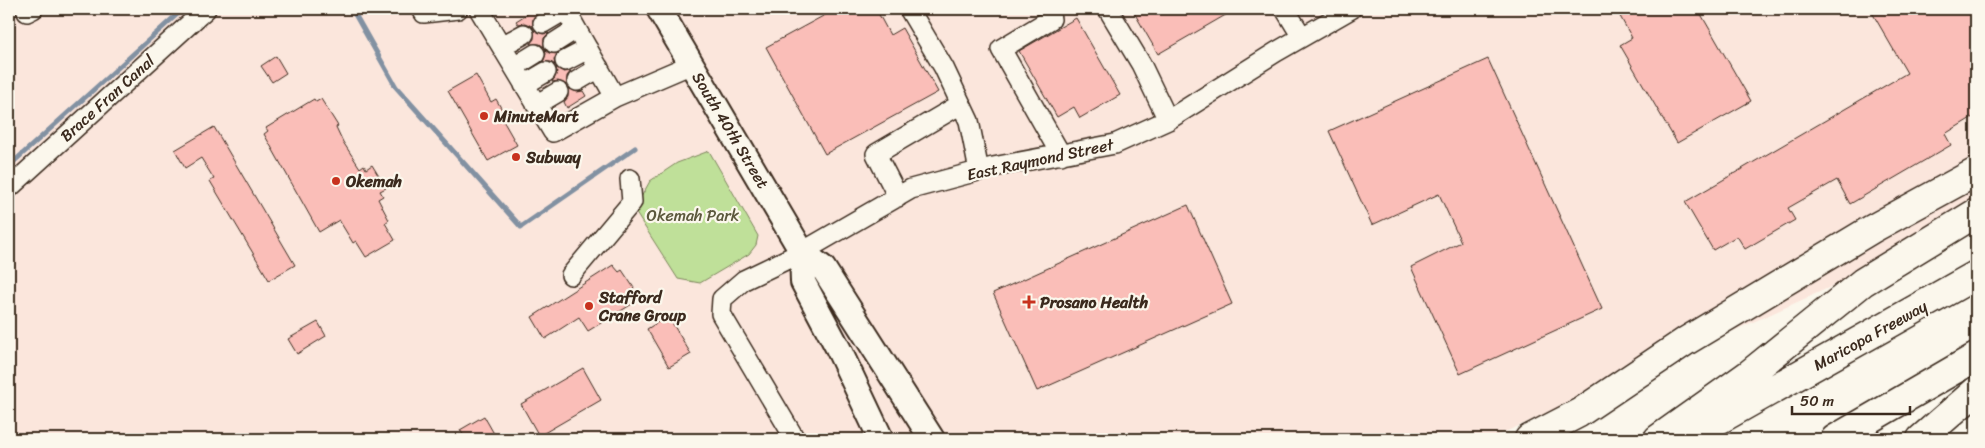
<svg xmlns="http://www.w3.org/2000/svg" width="1985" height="448" font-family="Sriracha,sans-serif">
	<rect width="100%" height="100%" fill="#fbf7ec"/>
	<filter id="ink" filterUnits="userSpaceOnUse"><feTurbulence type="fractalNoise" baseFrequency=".02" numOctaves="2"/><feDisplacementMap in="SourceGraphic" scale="10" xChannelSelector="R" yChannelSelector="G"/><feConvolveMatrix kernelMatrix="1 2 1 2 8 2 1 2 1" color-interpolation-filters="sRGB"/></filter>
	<g filter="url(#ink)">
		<path fill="#fbe6dc" d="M9 9H1976V221L1751 323 1489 439H9Z"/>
		<path fill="#bfe099" stroke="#7d855c" d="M709 151 758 236 756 245 749 254 700 283 678 279 634 210 650 181 677 163Z"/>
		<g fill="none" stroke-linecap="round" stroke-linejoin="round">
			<path stroke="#8291a2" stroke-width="5" d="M352 9 396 87 521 227 635 148
				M9 166 183 9"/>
		</g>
		<path fill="#fabeb8" stroke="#3b2a1e" d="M535 9 537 13 533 18V28L525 23 518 24 516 21Z
			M836 9H876L890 35 902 28 938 92 825 154 766 47Z
			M1132 9H1236L1158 54Z
			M1616 9H1698L1751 101 1677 143 1620 45 1632 38Z
			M1870 9H1972L1976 16V115L1945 134 1951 145 1850 204 1837 180 1788 208 1795 220 1745 249 1737 236 1713 250 1685 202 1907 73Z
			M1076 18 1120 95 1080 118 1074 107 1057 117 1019 51Z
			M534 30 543 34 549 33 544 38V47L540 44H530L534 39Z
			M545 50 549 53 557 54 554 60 555 65 551 62H543L546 54Z
			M276 56 286 73 272 82 261 66Z
			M1488 59 1602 309 1460 374 1411 267 1461 242 1439 194 1372 225 1329 131Z
			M556 67 564 72 571 71 567 76V85L558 81 552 82 557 72Z
			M476 75 491 102 496 99 505 115 501 117 517 145 488 161 448 91Z
			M568 88 577 92 583 91 586 96 567 108 564 102 568 97Z
			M314 99 316 102 321 99 338 126 336 127 343 142 360 168 364 165 366 169 372 165 386 188 380 191 383 196 378 199 389 220 385 223 395 240 366 257 356 241 353 243 339 220 319 232 264 134 268 131 266 128Z
			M214 127 295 265 269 280 210 181 214 179 201 158 185 168 175 150Z
			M1188 205 1232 304 1037 391 993 293Z
			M613 265 619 272 622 270 634 288 630 291 637 301 588 331 579 317 545 339 532 317Z
			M668 316 691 354 669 367 647 329Z
			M318 322 326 336 297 354 288 339Z
			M583 368 601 400 539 436 521 404Z
			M484 416 497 439H466L460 430Z"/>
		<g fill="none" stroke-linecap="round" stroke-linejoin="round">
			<defs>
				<path id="minor" d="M26 9 27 12 33 9
					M422 9 424 13 458 9
					M479 9 553 132 615 97 692 64
					M565 9 615 97
					M909 9 944 68 969 121 979 171
					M1108 9 1141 64 1168 120
					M1285 9 1302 37
					M1051 19 1001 49 1061 155
					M543 23 565 10
					M554 43 576 29
					M502 46 524 34
					M565 61 588 49
					M514 67 535 54
					M577 81 599 68
					M524 85 546 72
					M536 105 558 92
					M9 188 206 9
					M898 197 876 154 961 104
					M571 275 632 202 630 179
					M795 439 721 314 722 299 744 280 802 252 911 189 993 167 1115 144 1168 120 1276 52 1351 9"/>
				<path id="major" d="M659 9 802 252 823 268 932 439
					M802 252 803 282 838 348 881 439"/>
				<path id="highway" d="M1529 439 1579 413 1686 341 1872 229 1976 172
					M1658 439 1748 375 1863 282 1976 213
					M1685 439 1976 275
					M1835 439 1976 357
					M1921 439 1976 391"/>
			</defs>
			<use href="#minor" stroke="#3b2a1e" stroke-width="22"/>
			<use href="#major" stroke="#3b2a1e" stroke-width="28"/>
			<use href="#highway" stroke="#3b2a1e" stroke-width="31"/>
			<use href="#minor" stroke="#fbf7ec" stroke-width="19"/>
			<use href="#major" stroke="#fbf7ec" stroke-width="24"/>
			<use href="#highway" stroke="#fbf7ec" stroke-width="28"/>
		</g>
	</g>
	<g fill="#c8321e" stroke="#fbf7ec" stroke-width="2">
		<circle cx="484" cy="116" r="5"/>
		<circle cx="516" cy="157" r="5"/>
		<circle cx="336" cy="181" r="5"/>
		<path d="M1026.5 294.5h5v5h5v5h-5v5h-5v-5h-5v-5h5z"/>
		<circle cx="589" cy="306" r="5"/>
	</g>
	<g text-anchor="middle" stroke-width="4.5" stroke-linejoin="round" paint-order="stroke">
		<g font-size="16" fill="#3b2a1e" stroke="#fbf7ec">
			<text transform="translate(107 98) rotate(-42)" y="6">Brace Fran Canal</text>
			<text transform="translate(731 130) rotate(59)" y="6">South 40th Street</text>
			<text transform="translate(1040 159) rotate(-12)" y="6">East Raymond Street</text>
			<text transform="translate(1870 335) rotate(-29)" y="6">Maricopa Freeway</text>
		</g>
		<g font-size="16" font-weight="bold" fill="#3b2a1e" stroke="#fbf7ec" text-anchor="start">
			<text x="494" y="122">MinuteMart</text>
			<text x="526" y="163">Subway</text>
			<text x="346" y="187">Okemah</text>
			<text x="599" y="303">Stafford<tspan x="599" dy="18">Crane Group</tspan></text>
			<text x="1040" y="308">Prosano Health</text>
		</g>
		<g font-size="16" fill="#5c583d" stroke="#fbf7ec">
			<text x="693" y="221">Okemah Park</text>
		</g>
	</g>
	<rect width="1985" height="448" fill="none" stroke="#fbf7ec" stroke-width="30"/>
	<rect x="15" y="15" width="1955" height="418" fill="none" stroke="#3b2a1e" stroke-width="2" filter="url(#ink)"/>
	<path d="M1792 406v8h118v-8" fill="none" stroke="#3b2a1e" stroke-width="2.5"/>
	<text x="1800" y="406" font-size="15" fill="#3b2a1e" stroke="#fbf7ec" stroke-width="4" paint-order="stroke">50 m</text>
</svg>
